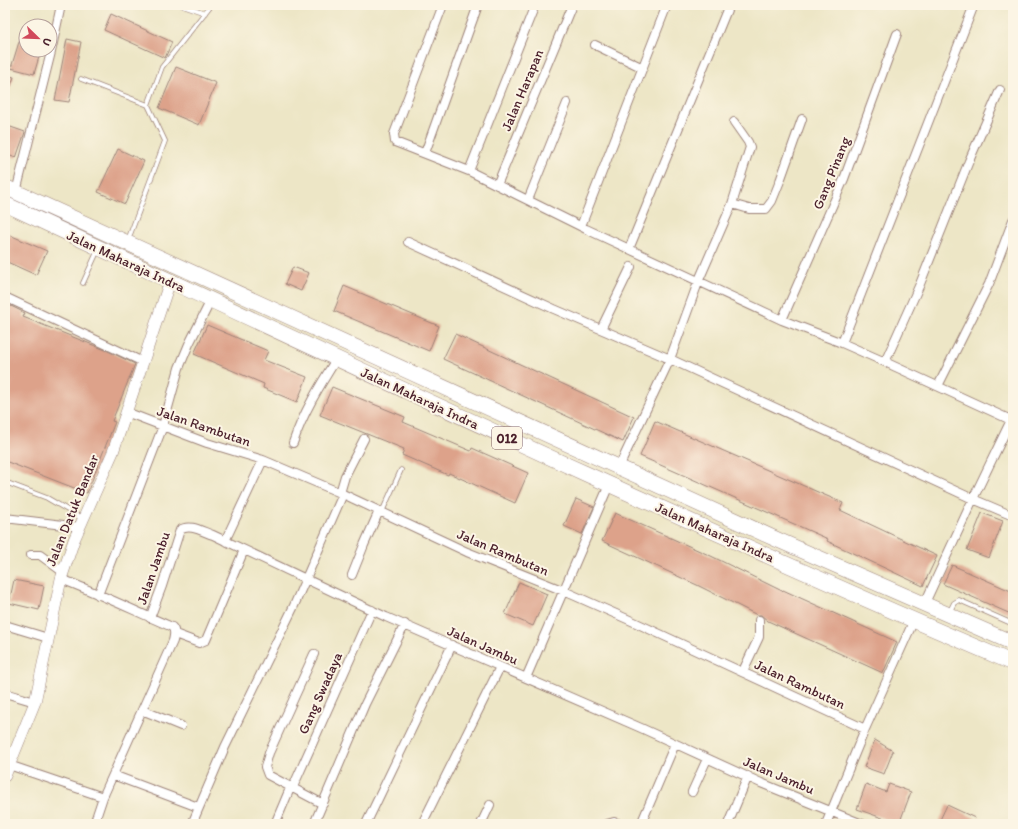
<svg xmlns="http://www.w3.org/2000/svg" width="1018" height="829" font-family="Itim,sans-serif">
	<rect width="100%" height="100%" fill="#fcf5e5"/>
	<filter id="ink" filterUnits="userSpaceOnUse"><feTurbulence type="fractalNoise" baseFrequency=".025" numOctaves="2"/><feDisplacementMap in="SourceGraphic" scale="8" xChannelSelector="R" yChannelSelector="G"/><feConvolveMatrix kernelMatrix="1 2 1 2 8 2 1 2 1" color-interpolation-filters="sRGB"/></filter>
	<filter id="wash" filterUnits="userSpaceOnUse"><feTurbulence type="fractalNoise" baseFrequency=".012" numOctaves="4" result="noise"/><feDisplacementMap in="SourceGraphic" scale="16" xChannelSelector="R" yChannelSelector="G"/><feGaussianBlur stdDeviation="0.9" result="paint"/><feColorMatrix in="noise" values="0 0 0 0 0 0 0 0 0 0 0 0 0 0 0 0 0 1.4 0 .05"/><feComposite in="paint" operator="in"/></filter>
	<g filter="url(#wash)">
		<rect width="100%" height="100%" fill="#ede6c6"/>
		<g id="blocks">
			<path fill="#dda28a" d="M111 14 172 42 165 58 104 30Z
				M67 39 81 42 69 102 55 100Z
				M19 42 26 45V50H41L34 74 11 68Z
				M176 67 216 83 199 125 159 108Z
				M5 75 14 77 6 99H5Z
				M5 125 25 132 16 158 5 154Z
				M118 149 144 161 125 204 98 192Z
				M5 233 47 251 36 275 5 261Z
				M293 267 309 273 301 291 285 284Z
				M344 286 439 326 429 351 334 311Z
				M5 303 25 313 23 317 108 351 135 364 112 421 115 422 87 493 5 461Z
				M207 325 268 351 264 360 307 377 297 402 263 388 264 384 194 354Z
				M455 334 634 417 623 442 443 359Z
				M332 387 405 417 403 422 471 451 472 448 528 473 515 503 449 473 448 475 402 455 404 449 320 415Z
				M655 421 843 503 840 510 937 556 923 586 827 541 828 539 640 456Z
				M576 499 594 507 582 534 564 526Z
				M615 513 711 556 782 591 783 590 897 642 883 673 768 621 761 615H757L697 585 602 541Z
				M982 513 1003 521 989 558 967 550Z
				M952 565 1013 592V615L943 584Z
				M14 580 44 586 39 610 9 603Z
				M519 582 547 594 533 626 505 614Z
				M875 740 893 751 884 774 864 767Z
				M866 784 886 792 889 784 911 792 899 824 857 809Z
				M947 805 975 818 973 824H938Z"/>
		</g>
	</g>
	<g filter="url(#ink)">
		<use href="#blocks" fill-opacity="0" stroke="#9c8278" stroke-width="1"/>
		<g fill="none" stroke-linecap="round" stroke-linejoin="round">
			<defs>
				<path id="lane" d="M182 5 205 13
					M81 79 148 105
					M128 240 165 141 148 105 162 67 211 5
					M83 283 98 250
					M5 482 47 498 83 519
					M382 512 401 470
					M950 611 954 603 959 600 1013 624"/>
				<path id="street" d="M443 5 394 134 395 142 469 171 586 229 782 320 842 343 885 362 1013 421
					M595 45 643 68
					M425 153 478 5
					M469 171 535 5
					M497 185 572 5
					M16 192 51 52 61 5
					M528 200 567 103
					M732 204 749 209H766L772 201 780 181 802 119
					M581 226 667 5
					M408 242 554 309 670 359 973 499 1013 516
					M629 249 729 5
					M5 297 143 362
					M782 320 844 179 897 34
					M601 329 631 267
					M842 343 974 5
					M885 362 920 284 969 161 1000 90
					M938 386 989 284 1013 220
					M126 412 207 443 263 460 343 494 467 552 564 591 634 622 865 729
					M293 443C303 413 320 385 337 358
					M619 467 670 359 699 280 732 204 750 147 748 142 734 122
					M340 493 345 476 364 439
					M5 518 80 527
					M225 541 263 460
					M31 555H40L63 572
					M352 575 364 545 379 511
					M61 579C98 593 135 611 172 627 176 631 174 636 173 641L103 797 94 824
					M98 595 163 426 179 368 189 344 211 300
					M924 605 973 499 1013 416
					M150 618 162 586 180 530C190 523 203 532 213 535L386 617 641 728 761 783 862 824
					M5 625 48 638
					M175 634 199 643 206 640 244 550
					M314 654 269 753 265 767 268 775 323 804
					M743 671 759 637V620
					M526 678 609 485
					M5 693 35 702
					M142 710 181 726
					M6 764 103 797
					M113 775 198 807
					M293 787 372 610
					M692 792 707 759
					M192 824 225 747 293 608 343 494
					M275 824 291 786
					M314 824 365 704 405 624
					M366 824 452 645
					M422 824 500 667
					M481 824 490 805
					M607 824 614 822 620 824
					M641 824 675 744
					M728 824 748 776
					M826 824 865 729 914 620"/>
				<path id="secondary" d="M5 776 35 702 61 579 74 540 113 452 170 281"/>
				<path id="highway" d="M5 187 778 540 1013 643
					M5 204C340 360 673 518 1013 663"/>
			</defs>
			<use href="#lane" stroke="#9c8278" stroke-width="5.5"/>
			<use href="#street" stroke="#9c8278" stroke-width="10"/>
			<use href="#secondary" stroke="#9c8278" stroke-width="12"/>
			<use href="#highway" stroke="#9c8278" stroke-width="16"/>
			<use href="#lane" stroke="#fff" stroke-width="4"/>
			<use href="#street" stroke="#fff" stroke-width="8"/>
			<use href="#secondary" stroke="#fff" stroke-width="11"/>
			<use href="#highway" stroke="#fff" stroke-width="15"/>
		</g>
	</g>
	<g text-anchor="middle" stroke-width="4" stroke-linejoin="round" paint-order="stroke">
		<rect fill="#fcf5e5" stroke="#7f5f63" stroke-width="1" x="492" y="427" width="30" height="22" rx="3"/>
		<g font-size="13" font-weight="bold" fill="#4a1f2b">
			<text x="507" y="443">012</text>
		</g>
		<g font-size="14" fill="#4a1f2b" stroke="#fcf5e5">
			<text transform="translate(522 90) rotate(-67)" y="5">Jalan Harapan</text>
			<text transform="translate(831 173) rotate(-68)" y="5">Gang Pinang</text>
			<text transform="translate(126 261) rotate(25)" y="5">Jalan Maharaja Indra</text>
			<text transform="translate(420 398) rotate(25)" y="5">Jalan Maharaja Indra</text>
			<text transform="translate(204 426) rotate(19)" y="5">Jalan Rambutan</text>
			<text transform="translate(72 510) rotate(-68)" y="5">Jalan Datuk Bandar</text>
			<text transform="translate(715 532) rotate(24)" y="5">Jalan Maharaja Indra</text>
			<text transform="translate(503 552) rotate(23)" y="5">Jalan Rambutan</text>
			<text transform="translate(153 568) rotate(-71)" y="5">Jalan Jambu</text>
			<text transform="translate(483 645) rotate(24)" y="5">Jalan Jambu</text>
			<text transform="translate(800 684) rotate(25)" y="5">Jalan Rambutan</text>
			<text transform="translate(320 693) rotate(-66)" y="5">Gang Swadaya</text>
			<text transform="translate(779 775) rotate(23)" y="5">Jalan Jambu</text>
		</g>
	</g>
	<rect width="1018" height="829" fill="none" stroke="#fcf5e5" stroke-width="20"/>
	<g transform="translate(38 38) rotate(113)"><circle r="19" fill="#fcf5e5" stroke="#b59f9b"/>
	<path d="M0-3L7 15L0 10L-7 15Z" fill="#d1495b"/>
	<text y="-6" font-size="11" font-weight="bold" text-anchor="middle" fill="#4a1f2b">U</text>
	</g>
</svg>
